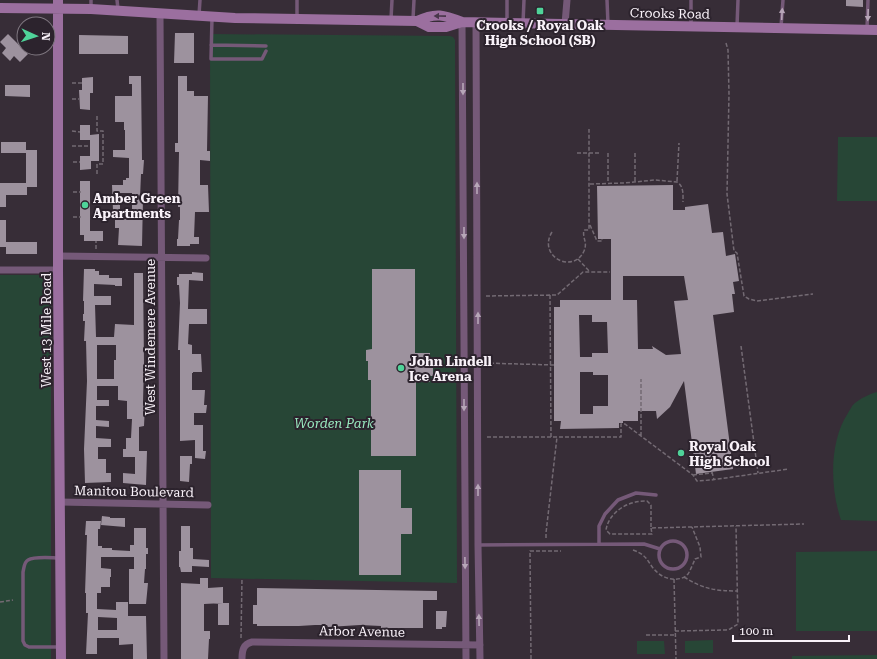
<svg xmlns="http://www.w3.org/2000/svg" width="877" height="659" font-family="'Roboto Serif',serif">
	<rect width="100%" height="100%" fill="#372d37"/>
	<path fill="#274636" d="M210 34 450 36 453 37 455 40 457 583 211 578Z
		M838 137H877V201H837Z
		M0 275H51V659H0Z
		M877 392V521L841 520C830 488 829 442 848 413 850 410 852 405 855 403 861 398 870 394 877 392Z
		M877 551V631H796V552Z
		M713 640V653H685V641Z
		M637 641H664L665 654H637Z
		M877 655V659H792V656Z"/>
	<path fill="#9d929e" fill-rule="evenodd" d="M846 0H863V7L846 6Z
		M175 33H194V63H174Z
		M8 34 28 54 20 62 14 56 10 61 2 53 6 48 0 42Z
		M79 35 128 36V54H79Z
		M129 76H141L142 160H144L143 174H141L140 198H143L142 246 118 245 119 228H115V215H132V193H120V211H113L112 185H123V180H126V178H129V158L113 157V150H125V130H124V122H115V96H132V84H129Z
		M178 76H187V91H194V96H208L207 151H210V161L200 160V185H208L209 212H195L194 237H199V244H190V246H177V239H178L179 220H180V207H178L179 152H175V143H178Z
		M93 77V93H90V110L80 109 79 90H82V78Z
		M5 85H30V97L5 96Z
		M80 125H90V140H80Z
		M99 134V161H91V169L80 170V156H90V135Z
		M1 142H26V150H37V187H27V195H6V207H0V183H26V153H1Z
		M80 181H90V231H103V241H84V235H80Z
		M673 185V210H685V207L708 204 712 233 723 232 726 256 735 254 739 281 733 282 735 294H732L734 312 713 315 733 469 696 474 684 381 670 407 657 419 656 411H638V421H623V423H619V428L560 429 561 421H554V307H560V300H611V239H598L597 186ZM623 276H684L688 300 674 301 681 354 666 355 652 346 653 349H638L637 300H623ZM579 315H592V322H607L608 353H592V357H580ZM580 372H593V375H608V406H593V414H580Z
		M0 220H6V247H0Z
		M6 242H37V254H6Z
		M84 269H95V271H99V275H109V278H122V286H115V285L94 284V296H111V305H95L96 337H114L115 324 134 325V273H143L144 364 143 402 144 405H145L144 426 139 427V451H147L146 485 123 483V473L135 474V457H123V449H126V438H131L132 419H127V401L118 400V386H97V400H109V406H96V420L109 421V427L96 426V438L111 439V447H98V459H106V473H111V482L85 483 84 449 87 381 86 341H84L85 321H83V314H84V301H83ZM97 345H116V360H114V379H97Z
		M372 269H415V353H430V361H433V376H429L430 382H416V456H371V380H368V361H366V350L372 349Z
		M192 272 203 273V281L189 280 188 309H207V324H189L188 344 192 345V354H201L202 372H193V373H192V390H205L204 405H207L206 413H194V425H203V451H206L205 459 195 458V440L180 441V350H178L180 303 179 285H177V277H179V274H192Z
		M180 456H192V464H190L189 482 180 481Z
		M359 470H401V508H412V534H401V575H359Z
		M102 516 110 517V518H125V527L101 525Z
		M86 521H101L100 529H98V546H102V548H112V550L130 551V545H134V528H146V548H148V554H146V569H145L144 583H148L146 604H129V569H134V557H101V568L111 569V577H110V587H101V593H97V609L116 610V602H128V616H146L147 659H133V644L119 645V638H97V654H86L88 613H86V593H85L87 535H85ZM98 617 117 618V630H98Z
		M181 526H190V548H193V559L209 560V567L192 566V572H181L180 567H179V551H181Z
		M200 578H208V588L223 587V603L204 604V631H210V639H209L208 659H181V583L200 584Z
		M257 588 437 591V600H423V628H381V626L360 625 328 627 327 625H315L299 626H257V624H253V605H257Z
		M218 603H229V625H218Z
		M436 611H447L446 627H442V629H436Z"/>
	<g fill="none" stroke-linecap="round" stroke-linejoin="round">
		<path stroke="#736a73" stroke-width="1.5" stroke-dasharray="4 2" stroke-linecap="butt" d="M726 43 728 50 729 94 727 194 734 251 737 253 744 296 749 299 757 301 813 294
			M72 83H82
			M72 99H79
			M97 116V131H103V164H97V176
			M72 131 80 132
			M72 146H90
			M577 153H599
			M608 153V183
			M635 153V182
			M73 162H80
			M677 181 679 143
			M590 184 624 183 655 180 677 182C684 186 683 195 683 202
			M73 192H81
			M73 217H81
			M590 225 597 241H602V239
			M552 232C537 256 573 275 584 251 588 242 582 238 584 230H589V129
			M96 249V241
			M578 259 590 272
			M550 295 551 437
			M486 296 557 295 583 272H610
			M741 346 758 473
			M484 363 554 365
			M641 436V379
			M487 437H621V424H625L693 475 697 481 711 480 789 469
			M712 472 714 480
			M693 475 712 473
			M651 528 652 534H610L606 530C609 511 630 500 647 501L651 505V528L804 524
			M546 538V533L557 437
			M633 550C650 556 647 564 658 573 666 580 681 582 688 574 691 569 693 564 695 559L701 557 700 547 692 527
			M684 577C703 589 716 591 737 591
			M674 579 676 659
			M0 602 13 600
			M675 631 726 630 730 629 738 624 736 526
			M646 635H675
			M241 638 242 578
			M531 659 530 551H561"/>
		<path stroke="#755978" stroke-width="3.5" d="M117 0 118 9
			M607 0 608 24
			M91 9V0
			M199 15 200 0
			M212 18 211 59H262L266 51
			M297 18V0
			M391 19 392 0
			M413 19 414 0
			M507 21V0
			M523 23 524 0
			M691 25V0
			M737 26 738 0
			M781 27 783 0
			M867 29 868 0
			M211 45 266 46
			M659 555a14 14 0 1 1 28 0a14 14 0 1 1-28 0Z
			M599 543V526L605 514 618 500 636 493 656 495
			M478 545 644 544 660 549
			M59 558C52 558 35 556 28 560 24 562 24 568 23 572V641L25 645 29 647H60"/>
		<path stroke="#755978" stroke-width="7" d="M160 14 164 659
			M462 22 466 659
			M476 22 478 545 480 659
			M565 24 567 0
			M59 256 206 258
			M0 270H58
			M60 502 208 505
			M242 659C242 651 243 644 252 642L480 645"/>
		<path stroke="#9b6f9f" stroke-width="10" d="M58 0V270L61 659
			M0 8 91 9 235 18 417 21 429 27H446L462 22 877 30
			M417 21C436 12 444 15 462 22"/>
	</g>
	<defs><path id="oneway-solid" d="M-6-.8H1V-3.2L6.5 0L1 3.2V.8H-6Z"/></defs>
	<g fill="#b7a6b8">
		<use href="#oneway-solid" transform="translate(782 14) rotate(-87)"/>
		<use href="#oneway-solid" transform="translate(868 15) rotate(92)"/>
		<use href="#oneway-solid" transform="translate(463 89) rotate(90)"/>
		<use href="#oneway-solid" transform="translate(477 188) rotate(-90)"/>
		<use href="#oneway-solid" transform="translate(464 233) rotate(90)"/>
		<use href="#oneway-solid" transform="translate(478 318) rotate(-90)"/>
		<use href="#oneway-solid" transform="translate(464 405) rotate(90)"/>
		<use href="#oneway-solid" transform="translate(478 490) rotate(-90)"/>
		<use href="#oneway-solid" transform="translate(465 563) rotate(89)"/>
		<use href="#oneway-solid" transform="translate(479 620) rotate(-91)"/>
	</g>
	<use fill="#48364a" href="#oneway-solid" transform="translate(440 16) rotate(-179)"/>
	<g fill="#4fd399" stroke="#2c232d" stroke-width="1.5">
		<rect x="536" y="7" width="8" height="8" rx="2"/>
		<circle cx="85" cy="205" r="4"/>
		<circle cx="401" cy="368" r="4"/>
		<circle cx="681" cy="453" r="4"/>
	</g>
	<g text-anchor="middle" stroke-width="4" stroke-linejoin="round" paint-order="stroke">
		<g font-size="13" fill="#f9f2f9" stroke="#2c232d">
			<text transform="translate(670 13) rotate(1)" y="5">Crooks Road</text>
			<text transform="translate(46 330) rotate(-90)" y="5">West 13 Mile Road</text>
			<text transform="translate(150 337) rotate(-90)" y="5">West Windemere Avenue</text>
			<text transform="translate(134 491) rotate(1)" y="5">Manitou Boulevard</text>
			<text transform="translate(362 631) rotate(1)" y="5">Arbor Avenue</text>
		</g>
		<g font-size="13" font-weight="bold" fill="#f9f2f9" stroke="#2c232d" text-anchor="start">
			<text x="540" y="30" text-anchor="middle">Crooks / Royal Oak<tspan x="540" dy="15">High School (SB)</tspan></text>
			<text x="93" y="203">Amber Green<tspan x="93" dy="15">Apartments</tspan></text>
			<text x="409" y="366">John Lindell<tspan x="409" dy="15">Ice Arena</tspan></text>
			<text x="689" y="451">Royal Oak<tspan x="689" dy="15">High School</tspan></text>
		</g>
		<g font-size="13" font-style="italic" fill="#98e9bf" stroke="#2c232d">
			<text x="334" y="428">Worden Park</text>
		</g>
	</g>
	<g transform="translate(36 36) rotate(93)"><circle r="19" fill="#2c232d" stroke="#7e767f"/>
	<path d="M0-3L7 15L0 10L-7 15Z" fill="#4fd399"/>
	<text y="-6" font-size="11" font-weight="bold" text-anchor="middle" fill="#f9f2f9">N</text>
	</g>
	<path d="M733 635v6h116v-6" fill="none" stroke="#f9f2f9" stroke-width="2"/>
	<text x="739" y="635" font-size="12" fill="#f9f2f9" stroke="#2c232d" stroke-width="3" paint-order="stroke">100 m</text>
</svg>
